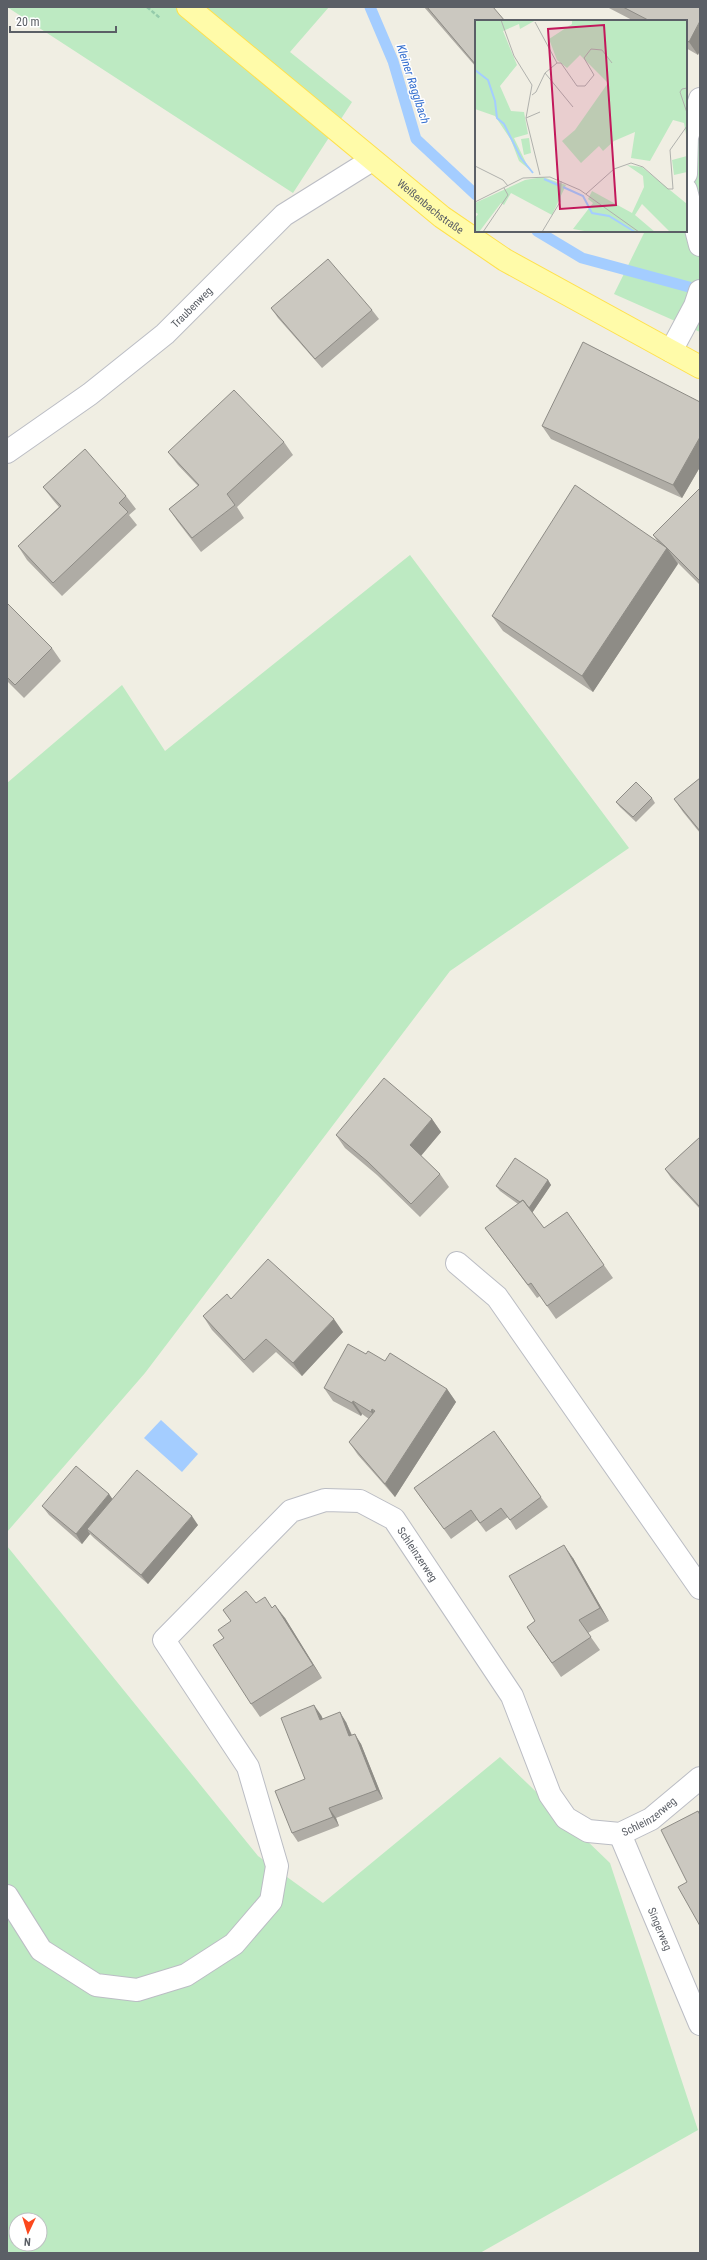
<svg xmlns="http://www.w3.org/2000/svg" width="707" height="2260" font-family="'Roboto Condensed',sans-serif">
	<rect width="100%" height="100%" fill="#f0eee3"/>
	<path fill="#bdeac2" fill-rule="evenodd" d="M7 7H329L290 52 352 102 293 193Z
		M700 126V332L614 294 645 231H686V152Z
		M410 555 629 848 450 971 145 1373 7 1532V783L122 685 165 751Z
		M7 1546 258 1856 323 1903 500 1757 610 1863 698 2130 480 2253H7ZM16 2220H40V2244H16Z"/>
	<path fill="#a4cdff" d="M161 1420 198 1454 182 1472 144 1438Z"/>
	<g fill="none" stroke-linecap="round" stroke-linejoin="round">
		<path stroke="#a4cdff" stroke-width="11" d="M370 7 393 61 416 139 476 195
			M537 231 582 258 700 290"/>
		<defs>
			<g id="minor">
				<path d="M686 174 687 137 700 99"/>
				<path d="M686 190 700 245"/>
				<path d="M671 351 695 306 700 291"/>
				<path id="s1" d="M7 452 90 394 165 334 284 215 372 160"/>
				<path d="M457 1263 497 1297 700 1588"/>
				<path id="s2" d="M620 1834 700 2024"/>
				<path id="s3" d="M7 1896 41 1950 96 1985 137 1990 186 1975 234 1944 271 1901 277 1866 248 1767 164 1640 291 1511 325 1500 360 1501 394 1519 512 1696 550 1795 566 1818 588 1831 620 1834 651 1819 700 1778"/>
			</g>
			<g id="major">
				<path id="s4" d="M188 7 442 217 505 260 700 367"/>
			</g>
		</defs>
		<use href="#minor" stroke="#bbbdc4" stroke-width="24"/>
		<use href="#major" stroke="#ffe14d" stroke-width="24"/>
		<path stroke="#95cbab" stroke-width="2.5" stroke-dasharray="4 2" stroke-linecap="butt" d="M147 7 160 18"/>
		<use href="#minor" stroke="#fff" stroke-width="22"/>
		<use href="#major" stroke="#fffba9" stroke-width="22"/>
	</g>
	<path fill="#afaca5" d="M424 7H493L476 21V67Z
		M607 7H700L698 55 686 48V21H634Z
		M271 308 372 310 379 319 322 368 278 318Z
		M700 402V467L682 498 551 439 542 426Z
		M284 442 293 455 237 507 244 518 201 552 178 522 169 509 198 486 178 465 168 452Z
		M43 487 126 496 136 509 129 515 137 525 62 596 27 560 18 546 59 507 53 500Z
		M700 488V585L678 563 593 692 503 631 492 616 658 542 653 535Z
		M7 603 52 648 61 661 24 698 7 681Z
		M700 778V833L683 812 674 799Z
		M652 798 655 803 636 822 620 807 616 802Z
		M432 1119 441 1132 421 1156 440 1174 449 1187 420 1217 377 1175 345 1148 336 1135Z
		M700 1137V1209L671 1178 665 1169Z
		M548 1180 551 1185 532 1213 544 1228 567 1212 613 1278 556 1319 540 1296 537 1298 485 1228 518 1204 500 1191 496 1186Z
		M231 1299 343 1332 302 1376 276 1352 253 1373 212 1330 203 1316Z
		M366 1354 385 1361 447 1389 456 1402 395 1497 358 1455 349 1442 369 1419 362 1414 361 1416 333 1401 324 1388Z
		M494 1431 548 1507 516 1530 508 1517 486 1532 477 1520 451 1539 414 1488Z
		M109 1494 112 1499 198 1525 148 1584 94 1538 90 1534 82 1544 49 1515 42 1506Z
		M573 1558 609 1621 588 1633 600 1650 561 1677 527 1627 535 1621Z
		M256 1603 272 1608 285 1618 322 1678 260 1717 251 1704 224 1638 231 1621 223 1610Z
		M321 1715 323 1719 346 1722 352 1735 361 1744 383 1799 336 1818 339 1826 298 1842 292 1833Z"/>
	<path fill="#8e8c86" d="M700 21V51L698 55 689 42Z
		M700 437V467L682 498 673 485Z
		M667 548 678 564 593 692 582 676Z
		M432 1119 441 1132 419 1158 410 1145Z
		M548 1180 551 1185 532 1213 528 1208Z
		M334 1319 343 1332 302 1376 293 1363Z
		M447 1389 456 1402 395 1497 385 1484Z
		M353 1401 362 1414 361 1416 352 1403Z
		M372 1409 381 1422 380 1425 371 1412Z
		M109 1494 116 1504 87 1529 90 1534 82 1544 76 1534Z
		M192 1516 198 1525 148 1584 141 1575Z
		M564 1545 573 1558 609 1621 600 1608Z
		M275 1605 285 1618 322 1678 313 1665Z
		M314 1705 321 1715 327 1729 320 1720Z
		M340 1712 346 1722 356 1746 349 1736Z
		M355 1734 361 1744 383 1799 377 1790Z
		M329 1808 336 1818 339 1826 333 1817Z"/>
	<path fill="#cbc8c0" stroke="#8e8c86" d="M427 7H493L505 21H476V65Z
		M623 7H700V21L689 42 686 40V21H650Z
		M328 259 372 310 315 359 271 308Z
		M583 342 700 402V437L673 485 542 426Z
		M234 390 284 442 227 494 235 505 192 538 169 509 199 485 168 452Z
		M85 449 126 496 119 503 128 512 53 583 18 546 61 506 43 487Z
		M575 485 667 548 582 676 492 616Z
		M700 488V581L667 548 653 535Z
		M7 603 52 648 15 685 7 677Z
		M700 778V831L674 799Z
		M636 782 652 798 633 817 616 802Z
		M384 1078 432 1119 410 1145 440 1174 411 1204 368 1162 336 1135Z
		M700 1137V1207L665 1169Z
		M515 1158 548 1180 529 1208 523 1200 520 1202 496 1186Z
		M523 1200 544 1228 567 1212 604 1265 547 1306 531 1283 528 1285 485 1228Z
		M268 1259 334 1319 293 1363 266 1339 244 1360 203 1316 227 1294 231 1299Z
		M348 1344 366 1354 368 1351 385 1361 390 1353 447 1389 385 1484 349 1442 375 1411 372 1409 371 1412 353 1401 352 1403 324 1388Z
		M494 1431 541 1497 510 1520 501 1508 480 1523 471 1510 444 1529 414 1488Z
		M76 1466 109 1494 76 1534 42 1506Z
		M137 1470 192 1516 141 1575 87 1529Z
		M564 1545 600 1608 579 1620 591 1637 552 1663 527 1627 535 1621 509 1576Z
		M246 1591 256 1603 265 1597 272 1608 275 1605 313 1665 251 1704 213 1645 224 1638 218 1630 231 1621 223 1610Z
		M314 1705 320 1720 340 1712 349 1736 355 1734 377 1790 329 1808 333 1817 292 1833 275 1791 305 1779 281 1718Z
		M698 1811 700 1815V1926L678 1887 687 1882 661 1830Z"/>
	<g text-anchor="middle" stroke-width="3" stroke-linejoin="round" paint-order="stroke">
		<g font-size="11" fill="#5b5f66" stroke="#fff">
			<text dy="4" stroke="none"><textPath href="#s4" startOffset="314">Weißenbachstraße</textPath></text>
			<text dy="4" stroke="none"><textPath href="#s1" startOffset="235">Traubenweg</textPath></text>
			<text dy="4" stroke="none"><textPath href="#s3" startOffset="959">Schleinzerweg</textPath></text>
			<text dy="4" stroke="none"><textPath href="#s3" startOffset="1355">Schleinzerweg</textPath></text>
			<text dy="4" stroke="none"><textPath href="#s2" startOffset="103">Singerweg</textPath></text>
		</g>
		<g font-size="12" font-style="italic" fill="#3972d0" stroke="#fff">
			<text transform="translate(413 84) rotate(72)" y="4">Kleiner Ragglbach</text>
		</g>
	</g>
	<g transform="translate(475 20)">
		<rect width="212" height="212" fill="#f0eee3"/>
		<path d="M0 0H61L45 9 44 4 28 11 42 45 25 66 36 91 49 92 53 114 39 118 54 149 44 141 36 120 20 96 0 89ZM97 0H212V120L209 103 198 100 175 141 156 138 160 112 139 121 128 131 124 126 106 143 87 121 100 110 133 63 105 35 92 48 82 40 74 19 97 4ZM54 118 56 133 49 135 46 119ZM212 136V152L199 155 197 140ZM152 145 167 147 212 184V212H195L167 184 160 195 180 212H115L98 209 118 183 113 179 117 171 157 193 169 167 168 156ZM68 157 91 165 77 195 36 173 29 185 26 183 4 212H0V198L3 194 0 192V183L50 160Z" fill="#bdeac2"/>
		<path fill="none" stroke="#a4cdff" stroke-width="2" d="M0 50 13 60 20 81 22 98 29 104 46 138 58 153M69 159 85 166M88 167 108 176 117 193 134 196 160 212"/>
		<path fill="none" stroke="#b0b1ad" stroke-width="1" d="M26 0 39 36 57 65 51 98 65 155M60 2 82 43M70 53 98 87M212 68 207 69 205 72 212 93M57 75 61 72 70 53 82 43H86L102 66H110L119 55 109 38 116 29 127 30 137 43M51 98 65 92M0 146 28 160 33 166M111 174 139 149 156 143 168 147 193 169H198L195 130 212 106M0 182 48 158 75 157 105 170 164 212M8 212 33 175 29 168M67 212 85 182 86 161"/>
		<path fill="#c2185b" fill-opacity="0.15" stroke="#c2185b" stroke-width="2" d="M129 5 141 185 85 189 73 9Z"/>
		<rect width="212" height="212" fill="none" stroke="#5b5f66" stroke-width="2"/>
	</g>
	<rect width="707" height="2260" fill="none" stroke="#5b5f66" stroke-width="16"/>
	<g transform="translate(28 2232) rotate(184)"><circle r="19" fill="#ffffff" stroke="#bdbfc2"/>
	<path d="M0-3L7 15L0 10L-7 15Z" fill="#fc481d"/>
	<text y="-6" font-size="11" font-weight="bold" text-anchor="middle" fill="#5b5f66">N</text>
	</g>
	<path d="M10 26v6h106v-6" fill="none" stroke="#5b5f66" stroke-width="2"/>
	<text x="16" y="26" font-size="12" fill="#5b5f66" stroke="#ffffff" stroke-width="3" paint-order="stroke">20 m</text>
</svg>
